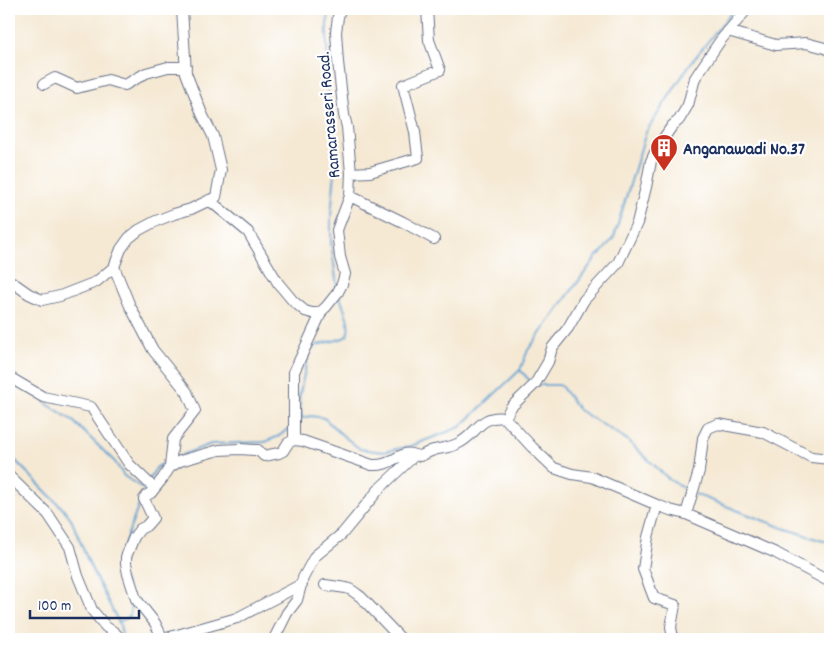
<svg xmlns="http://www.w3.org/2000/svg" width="839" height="648" font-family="Dekko,sans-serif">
	<rect width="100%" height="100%" fill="#fff"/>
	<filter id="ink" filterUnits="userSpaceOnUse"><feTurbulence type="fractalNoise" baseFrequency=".02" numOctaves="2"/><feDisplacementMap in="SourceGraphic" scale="10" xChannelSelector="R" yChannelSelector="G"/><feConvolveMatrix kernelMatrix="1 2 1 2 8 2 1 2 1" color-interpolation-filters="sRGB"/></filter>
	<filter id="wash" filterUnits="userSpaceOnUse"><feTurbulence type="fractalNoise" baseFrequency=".0096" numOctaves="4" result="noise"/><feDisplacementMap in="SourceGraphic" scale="20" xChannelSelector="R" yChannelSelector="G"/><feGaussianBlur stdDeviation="1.12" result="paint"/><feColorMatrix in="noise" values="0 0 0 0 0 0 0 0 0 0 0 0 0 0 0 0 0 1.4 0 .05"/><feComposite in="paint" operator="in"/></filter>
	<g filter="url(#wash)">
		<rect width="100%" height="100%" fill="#f5e9d4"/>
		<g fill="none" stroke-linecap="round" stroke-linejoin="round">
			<path stroke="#5ea0d1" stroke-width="2" d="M330 9 327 24V58L326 68 328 93 333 118 336 161 331 215V242L337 287
				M520 370 532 383
				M538 385H558L561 386 579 410 626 439 670 480 689 491
				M44 402 72 420 115 462 124 476 145 490
				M302 418 299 398 309 351 317 345 341 339 347 336C352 321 343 310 340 296
				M298 422 302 418 311 416 324 418 341 434 360 449 383 452 411 446 460 427 520 370 528 350 597 256 603 251 614 237 646 132 690 64 734 9
				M9 454 67 513 71 519 91 568 120 625 122 635
				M182 455 211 444 265 442 279 436 289 428
				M149 479 157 467 167 462
				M695 494 783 528 823 541H830
				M124 550 125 542 140 502
				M118 622C135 618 131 608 128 596 127 590 126 584 124 579"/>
		</g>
	</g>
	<g filter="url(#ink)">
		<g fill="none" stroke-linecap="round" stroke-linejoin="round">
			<defs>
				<path id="minor" d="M728 31 776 45 806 43 825 48 830 51
					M44 84 55 78 77 88 108 80 125 85 146 73 168 67H186
					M351 173 370 172 418 158 415 132 403 85 440 70 429 40 427 9
					M350 196 403 222 434 239
					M209 200 248 232 278 283 293 301 305 311 312 313H319L326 307 338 292 342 284 345 274 340 257 337 230 350 196 351 173 347 127 344 115 338 62 336 32 338 17 340 9
					M114 267 130 306 153 350 187 392 195 411 173 439 170 467
					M9 280 29 294 42 300 60 296 96 282 114 267 121 249 129 238 139 230 156 221 174 214 191 209 216 197 221 170 213 136 202 114 186 73 182 9
					M9 377 43 397 91 407 129 464 154 488
					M505 418 511 407 535 384 548 362 552 348 568 328 584 300 618 263 637 223 646 187 651 161 657 148 672 126 679 120 688 105 695 78 701 69 720 41 747 9
					M505 418 532 447 554 468 572 474 592 477 657 505 670 510 686 514
					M294 440V372L322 311
					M830 459 811 457 763 432 718 424 708 428 703 438 699 471 686 514 776 553 830 582
					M9 476 48 514 70 547 78 576 92 610 106 627 114 632 121 639
					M657 505 648 537 643 569 654 598 675 605 671 627 673 639
					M302 584 237 618 163 639 155 623 136 599 128 574 126 563V557L134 537 140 529 146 526 153 518 144 499 147 495 151 493 163 478 170 467 180 461 219 450 240 449 254 450H258L264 456 279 453 283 451 288 443 294 440 303 441 372 465C388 466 391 459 405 454 410 452 414 456 420 456 424 455 429 451 434 450 441 448 449 448 457 444 477 436 478 414 505 418
					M325 585C332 586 339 587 346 588 352 589 356 594 361 597L401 639
					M274 639 287 613 297 600 303 578 315 556 342 534 380 488 415 455"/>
			</defs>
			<use href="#minor" stroke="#677087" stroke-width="12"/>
			<use href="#minor" stroke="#fff" stroke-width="10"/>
		</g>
	</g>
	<defs>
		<symbol id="building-pin" viewBox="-11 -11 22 30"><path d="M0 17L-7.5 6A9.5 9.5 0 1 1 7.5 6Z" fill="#c8321e" stroke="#fff"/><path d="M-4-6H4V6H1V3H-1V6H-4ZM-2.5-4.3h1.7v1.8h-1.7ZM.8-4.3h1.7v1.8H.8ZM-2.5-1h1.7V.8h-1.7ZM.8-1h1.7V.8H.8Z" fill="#fff"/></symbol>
	</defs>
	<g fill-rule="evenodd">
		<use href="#building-pin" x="648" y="132" width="32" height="43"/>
	</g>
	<g text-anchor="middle" stroke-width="4.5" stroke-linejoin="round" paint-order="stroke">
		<g font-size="18" fill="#1b2f5e" stroke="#fff">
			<text transform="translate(328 115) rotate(-95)" y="6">Ramarasseri Road.</text>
		</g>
		<g font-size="18" font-weight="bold" fill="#1b2f5e" stroke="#fff" text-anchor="start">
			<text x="683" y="154">Anganawadi No.37</text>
		</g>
	</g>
	<rect width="839" height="648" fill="none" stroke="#fff" stroke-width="30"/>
	<path d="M30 610v8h109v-8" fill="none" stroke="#1b2f5e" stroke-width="2.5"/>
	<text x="38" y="610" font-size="15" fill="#1b2f5e" stroke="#ffffff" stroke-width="4" paint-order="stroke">100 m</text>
</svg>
